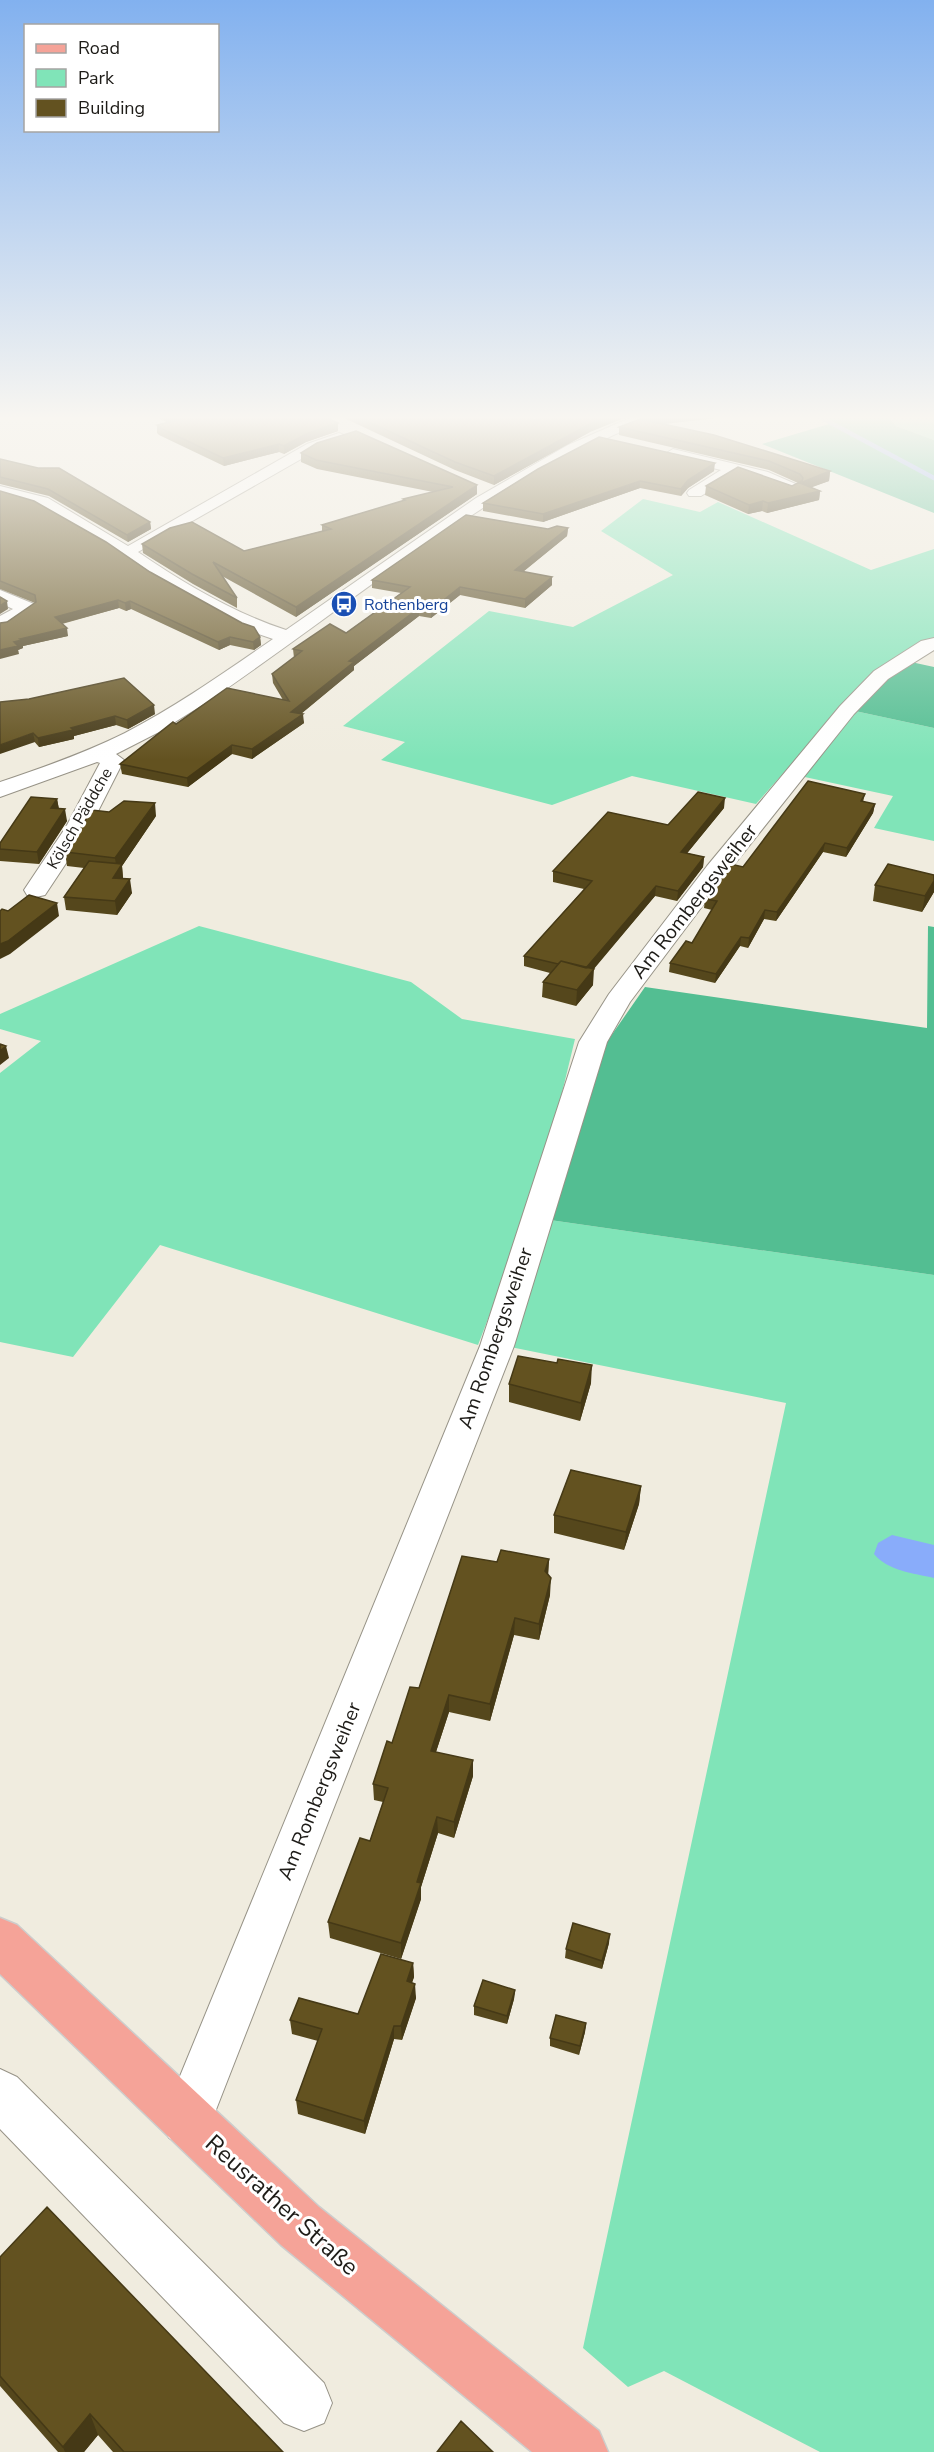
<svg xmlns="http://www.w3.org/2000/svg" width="934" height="2452" font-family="'Nunito Sans',sans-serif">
	<rect width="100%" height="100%" fill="#f0ecdf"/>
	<path fill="#80e4b8" d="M890 417H934V440L896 426Z
		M643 499 700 512 718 502 871 570 934 549V640L896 658 869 676 756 804 632 776 552 805 381 760 405 742 343 726 489 611 573 627 673 575 601 531Z
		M855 711 934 728V841L874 828 893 796 800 776Z
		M199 926 411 982 462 1019 575 1039 553 1130 528 1214 478 1345 160 1245 73 1357 0 1342V1073L41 1041 0 1029V1014Z
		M550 1220 934 1275V2452H820L664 2371 628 2387 583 2348 786 1403 505 1346Z"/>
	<path fill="#53be92" d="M817 417H889L896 426 934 440V513L762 444 829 424Z
		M911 662 934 667V728L855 711 888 677Z
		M928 926 934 927V1275L550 1220 604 1046 645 987 927 1028Z"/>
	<path fill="#89acfa" d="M892 1535 934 1545V1578C913 1573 888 1571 874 1554L878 1543Z"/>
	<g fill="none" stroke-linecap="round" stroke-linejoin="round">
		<path stroke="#89acfa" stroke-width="4.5" d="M820 417 934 478"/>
		<defs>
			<path id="minor" d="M632 417H653L651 420C602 437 558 463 513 489 407 554 310 632 207 702L159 732 116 754 124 760 90 827 45 895 36 897 27 895 24 890 66 827 100 763 97 762 0 797V782C42 768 85 753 125 733 177 706 225 672 273 639L244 629 152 578 108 548 36 506 0 496V486L48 498 128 546 307 444 339 433 344 435 347 438 344 441 317 450 138 552C183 583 234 613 286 630L476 498 568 445Z
				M673 449 768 472 798 485 800 488 792 493 757 479 737 474 701 496H689L687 493 689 490 721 470 667 457 665 454Z
				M0 590 34 604 36 608 7 628 0 630V616L13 609 0 603Z
				M934 638V650L888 679 854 714 725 876 630 1002 607 1042 514 1346 212 2120 205 2138 187 2145 169 2138 162 2120 480 1346 579 1042 609 994 707 866 840 706 874 671 921 641Z
				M0 2069 17 2077 324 2383 332 2403 324 2423 304 2431 284 2423 0 2129Z"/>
			<path id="major" d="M0 1918 17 1925 319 2207 599 2431 608 2452H532L281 2245 0 1974Z"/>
		</defs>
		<use href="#minor" stroke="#979387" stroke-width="2"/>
		<use href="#major" stroke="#cdcdcc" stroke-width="3"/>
		<use href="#minor" fill="#fff" fill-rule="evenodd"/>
		<use href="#major" fill="#f5a398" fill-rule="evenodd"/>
	</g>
	<path fill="#55471c" d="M157 417H325L338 423V431L306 442 284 454 279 452 224 466 159 435 157 433V425L168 423Z
		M342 417H530L535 420 590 432 494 485 455 470Z
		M726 417 664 424 830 471 829 481 811 487 820 491 819 500 767 513 762 511 748 514 705 495 706 486H792L798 483 769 470 619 435V427L642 419Z
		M301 453 477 485V494L296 617 222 576 237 598V608L193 584 143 553 142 544 244 551 322 531V525L403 501V499L433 492 317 469 301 462Z
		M0 459 150 522 151 529 128 542 49 496 0 484Z
		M538 469 714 471 688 488 681 496 640 488 543 522 483 511V503Z
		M0 491 150 572 260 637 261 645 254 650 230 645 219 650 131 609 126 611 119 608 62 624 68 636 23 646V648L18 650 19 654 7 622 35 603 0 589Z
		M568 528 567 536 523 572 552 577V585L525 608 460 595 431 618 419 616 354 666V670L301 714 304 723 252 759 232 754 188 787 122 774 120 764 176 724 283 700 273 683 272 674 294 658 293 649 346 633 401 593 372 588V580L548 529Z
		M0 702 155 714 128 729 116 725 74 736V739L39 747Z
		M865 794 863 802 875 804 873 813 846 857 823 852 776 921 764 919 748 948 740 946 715 983 669 972 670 963 692 943 712 910 704 908 705 899 743 867Z
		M57 799 59 809 67 821 39 864 0 861V843Z
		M724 808 687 853 704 857 703 867 677 901 655 896 593 969V985L576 1006 542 997 543 982 550 973 524 966V956L584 889 553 882V871L668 825Z
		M156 816 122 866 123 878 132 893 117 915 66 910 64 897 84 868 67 866 65 852Z
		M934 875V892L922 912 873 901 875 885Z
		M591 1383 580 1421 509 1402V1384Z
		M641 1486 639 1504 624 1550 554 1533V1515Z
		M549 1559 548 1575 550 1595 539 1640 514 1635 490 1721 449 1712 436 1752 473 1776 454 1838 438 1833 421 1887V1899L401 1959 330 1938 328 1922 370 1841 383 1802 374 1800 373 1784 392 1743 497 1562Z
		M609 1943 602 1969 565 1958 566 1949Z
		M413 1963 414 1977 412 1983 416 1998 402 2040 394 2039 365 2134 298 2114 296 2100 318 2041 292 2034 290 2020 358 2014Z
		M515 1990 514 1999 507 2024 474 2015V2006Z
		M586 2023 585 2032 579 2055 550 2046V2038Z
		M0 2257 283 2452H113L98 2435 84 2452H58L0 2386Z"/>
	<path fill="#453916" d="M608 417H627L590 432 494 485V476L590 424Z
		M658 417H726L641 426 642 419Z
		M338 423V431L306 442 284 454V446L306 434Z
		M279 444V452L224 466 223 458Z
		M715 463 714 471 688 488 681 496V489L688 480Z
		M830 471 829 481 799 492 800 483Z
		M640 481V488L543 522V514Z
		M477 485V494L296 617V607Z
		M820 491 819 500 767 513 768 503Z
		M763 501 762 511 748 514 749 505Z
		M150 522 151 529 128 542 127 535Z
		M568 528 567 536 515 578V570Z
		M552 577V585L525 608V599Z
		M460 587V595L431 618V610Z
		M118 600 119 608 56 625 55 617Z
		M7 601 8 609 0 614V606Z
		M130 601 131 609 126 611 125 603Z
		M419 608V616L354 666V670L292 721 291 712 349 661Z
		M67 628 68 636 23 646V648L18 650 19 654 0 659V650L20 639Z
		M230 637V645L219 650 218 642Z
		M260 637 261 645 254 650 253 642Z
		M154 705 155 714 128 729 127 720Z
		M303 714 304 723 252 759V749Z
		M115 716 116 725 74 736V739L39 747 38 738 71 728Z
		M33 733 35 742 0 754V745Z
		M232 745V754L188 787 187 778Z
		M725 798 724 808 680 862 681 852Z
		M57 799 59 810 51 808Z
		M155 803 156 816 122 866 123 878 115 891 113 878 117 871 115 858Z
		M875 804 873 813 846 857 847 848Z
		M65 809 67 821 39 864 37 852Z
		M825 843 823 852 776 921 777 912Z
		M704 857 703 867 677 901 678 891Z
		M130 879 132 893 117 915 115 901Z
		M934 881V892L922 912 925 896Z
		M656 886 655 896 583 982 584 971Z
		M57 903 59 916 10 954 0 959V944Z
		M765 910 764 919 748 948 749 938Z
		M741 937 740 946 715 983 716 974Z
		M594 969 593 985 576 1006 577 990Z
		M6 1046 9 1058 0 1065V1051Z
		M592 1365 591 1383 580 1421 581 1403Z
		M641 1486 639 1504 624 1550 626 1532Z
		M549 1559 548 1576 545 1571Z
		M551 1578 550 1595 539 1640V1624Z
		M515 1618 514 1635 490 1721V1704Z
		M449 1695V1712L431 1767V1751Z
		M473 1760V1776L454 1838V1822Z
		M437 1817 438 1833 421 1887V1899L401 1959V1943L417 1882Z
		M610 1934 609 1943 602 1969V1961Z
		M413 1963 414 1977 407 1995V1981Z
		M415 1984 416 1998 402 2040 401 2026Z
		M515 1990 514 1999 507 2024V2016Z
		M586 2023 585 2032 579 2055 580 2046Z
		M394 2026V2039L365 2134 364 2121Z
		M90 2414 98 2435 84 2452H65L63 2447Z"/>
	<path fill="#635220" stroke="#453916" stroke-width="1.5" d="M171 417H325L338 423 306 434 284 446 279 444 223 458 158 427H160L157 425 178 420Z
		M358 417H530L535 420 546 417H608L590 424 494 476 455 462Z
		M646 417H658L642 419Z
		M640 419 714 435 830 471 800 483 820 491 768 503 763 501 749 505 706 486 738 467 792 486 802 481 803 478 800 474 769 461 619 427Z
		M356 431 477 485 296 607 213 562 237 598 192 574 142 544 170 528 192 522 244 551 331 529 322 525 405 500 403 499 453 487 316 460 301 453 317 443Z
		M599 437 715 463 688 480 681 489 640 481 543 514 483 503 538 469Z
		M0 459 38 468H59L150 522 127 535 48 489 0 477Z
		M0 491 34 501 106 542 150 572 242 623 254 627 260 637 253 642 230 637 218 642 130 601 125 603 118 600 55 617 67 628 20 639 22 640 14 642 18 646 0 650V623L7 622 36 602 35 595 0 581Z
		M466 515 548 529 557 526 568 528 515 570 552 577 525 599 460 587 431 610 419 608 349 661 354 662 291 712 303 714 252 749 232 745 187 778 120 764 173 722 176 724 227 688 289 701 272 674 302 651 293 649 330 624 346 633 410 587 372 580Z
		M0 597 7 601 0 606Z
		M124 678 154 705 127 720 115 716 71 728 73 730 38 738 33 733 0 745V702L29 699Z
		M808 781 865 794 861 801 875 804 847 848 825 843 777 912 765 910 749 938 741 937 716 974 670 963 686 941 692 943 717 901 705 899 731 864 743 867Z
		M698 792 725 798 681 852 704 857 678 891 656 886 586 968 561 961 558 964 524 956 592 881 553 871 608 812 668 825Z
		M31 797 57 799 51 808 65 809 37 852 0 849V843Z
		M124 801 155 803 115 858 65 852 92 810 109 812Z
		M89 861 122 864 113 878 130 879 115 901 64 897Z
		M888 864 934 875V881L925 896 875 885Z
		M29 895 57 903 8 941 0 944V911L2 909 8 911Z
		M561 961 594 969 577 990 543 982Z
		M0 1044 6 1046 0 1051Z
		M518 1356 557 1363 558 1359 592 1365 581 1403 509 1384Z
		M571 1470 641 1486 626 1532 554 1515Z
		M501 1550 549 1559 545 1571 551 1578 539 1624 515 1618 490 1704 449 1695 431 1751 473 1760 454 1822 437 1817 417 1882 421 1883 401 1943 328 1922 360 1838 370 1841 388 1788 373 1784 387 1741 392 1743 410 1687 419 1688 462 1556 497 1562Z
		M573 1923 610 1934 602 1961 566 1949Z
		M381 1954 413 1963 407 1981 415 1984 401 2026H394L364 2121 296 2100 322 2029 290 2020 299 1998 358 2014Z
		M483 1980 515 1990 507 2016 474 2006Z
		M556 2015 586 2023 580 2046 550 2038Z
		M47 2207 283 2452H124L90 2414 63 2447 0 2376V2257Z
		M461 2421 493 2452H437Z"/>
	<linearGradient id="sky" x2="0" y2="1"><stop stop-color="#82b1ef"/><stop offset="0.55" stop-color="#f8f6f1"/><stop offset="1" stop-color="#f8f6f1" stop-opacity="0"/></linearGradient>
	<rect width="934" height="760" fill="url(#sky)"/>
	<defs>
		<symbol id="bus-disc" viewBox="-11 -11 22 22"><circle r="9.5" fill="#1a4fb4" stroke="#fff"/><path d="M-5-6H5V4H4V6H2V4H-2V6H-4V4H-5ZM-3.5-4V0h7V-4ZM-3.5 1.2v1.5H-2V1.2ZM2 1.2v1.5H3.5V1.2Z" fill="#fff"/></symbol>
	</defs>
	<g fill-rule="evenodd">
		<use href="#bus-disc" x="329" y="589" width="30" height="30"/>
	</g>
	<g text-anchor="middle" stroke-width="6" stroke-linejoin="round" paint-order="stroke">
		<g font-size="16" fill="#164399" stroke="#fff" text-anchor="start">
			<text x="364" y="610">Rothenberg</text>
		</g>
		<g font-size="16" fill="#1d1b17" stroke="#fff">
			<text transform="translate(79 818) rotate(-60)" y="6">Kölsch Päddche</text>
		</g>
		<g font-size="20" fill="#1d1b17" stroke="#fff">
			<text transform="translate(694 901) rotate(-52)" y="7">Am Rombergsweiher</text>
			<text transform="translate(495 1338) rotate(-71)" y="7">Am Rombergsweiher</text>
			<text transform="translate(319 1791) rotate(-68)" y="7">Am Rombergsweiher</text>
		</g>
		<g font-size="24" fill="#1d1b17" stroke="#fff">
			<text transform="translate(282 2205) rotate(42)" y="8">Reusrather Straße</text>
		</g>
	</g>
	<rect x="24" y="24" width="195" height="108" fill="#ffffff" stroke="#a5a4a2" stroke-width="1.5"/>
	<rect x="36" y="44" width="30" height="9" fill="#f5a398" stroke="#a5a4a2" stroke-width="1.5"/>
	<text x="78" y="54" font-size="18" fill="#1d1b17">Road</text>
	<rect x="36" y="69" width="30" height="18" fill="#80e4b8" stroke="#a5a4a2" stroke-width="1.5"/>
	<text x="78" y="84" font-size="18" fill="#1d1b17">Park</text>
	<rect x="36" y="99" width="30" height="18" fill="#635220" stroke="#a5a4a2" stroke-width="1.5"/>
	<text x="78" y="114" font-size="18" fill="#1d1b17">Building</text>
</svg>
